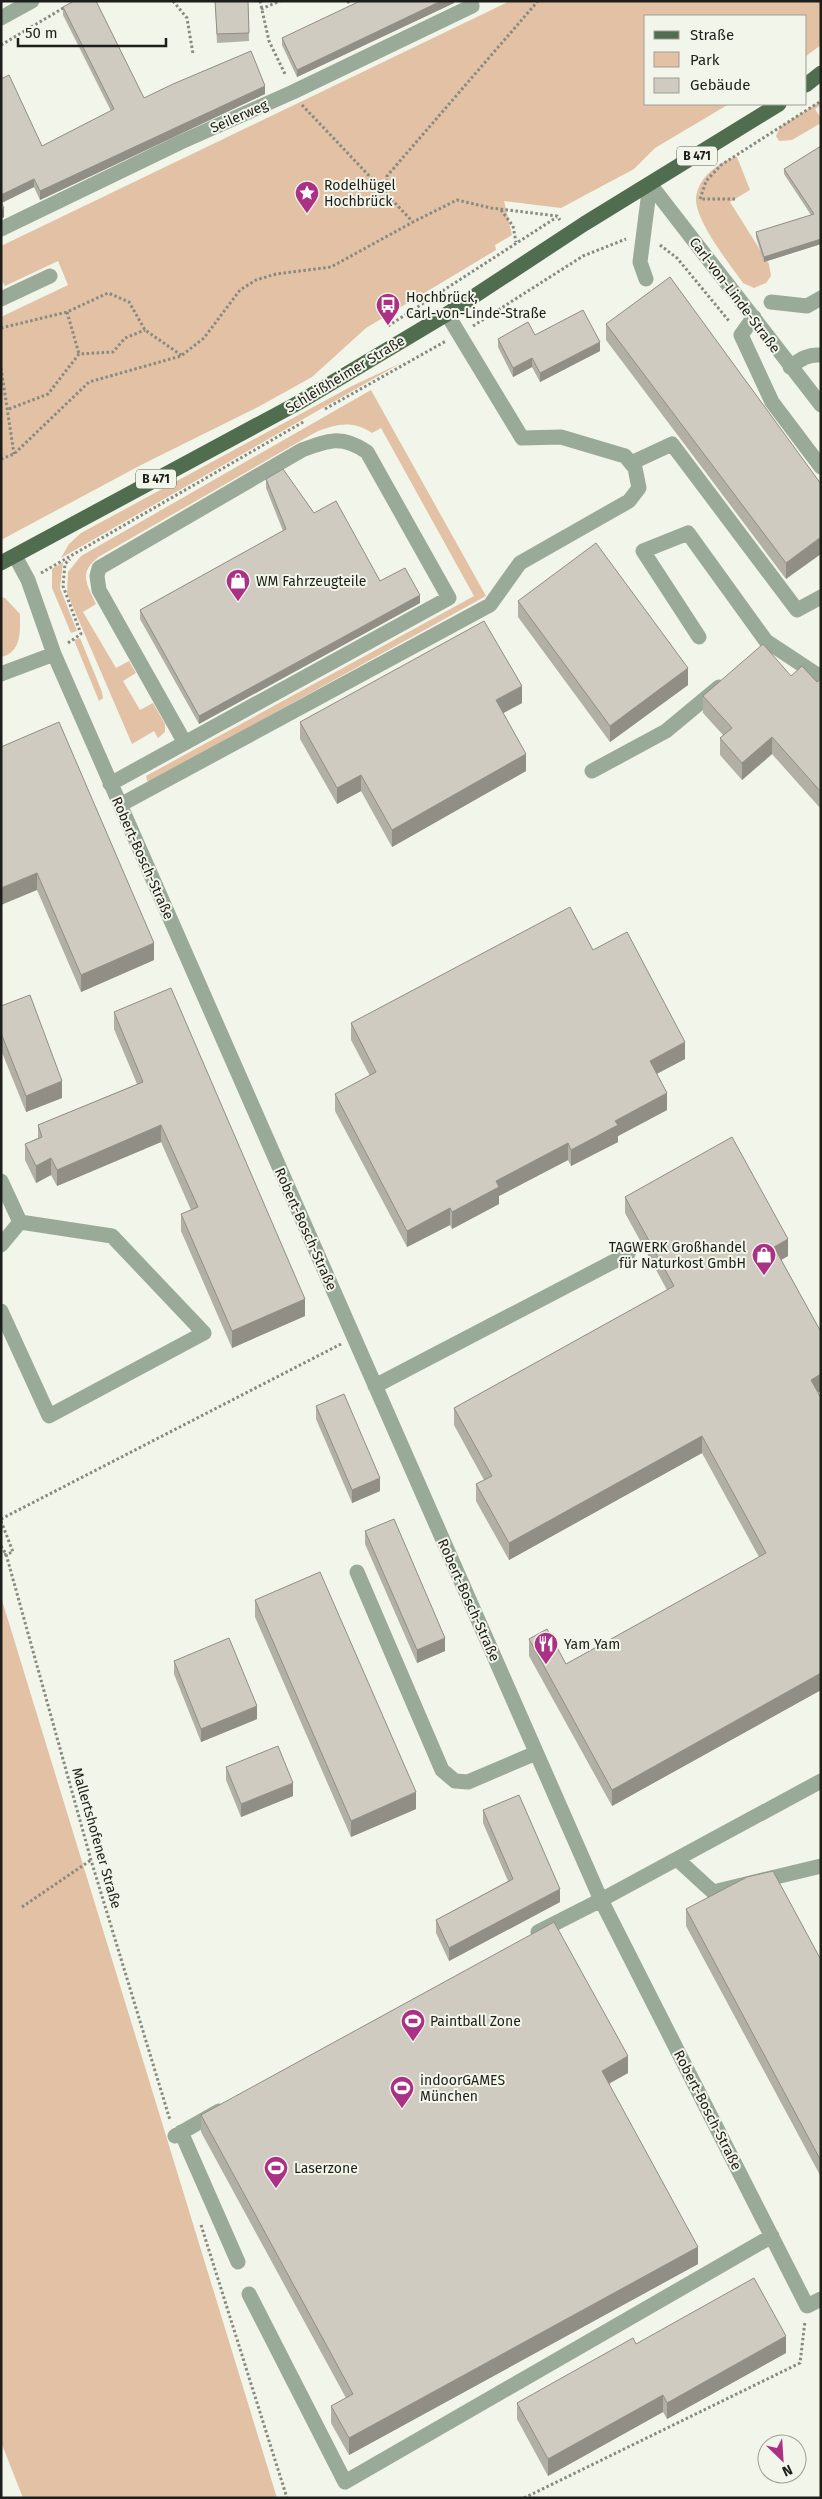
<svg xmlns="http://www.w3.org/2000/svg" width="822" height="2499" font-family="'Fira Sans',sans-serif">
	<rect width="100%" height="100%" fill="#f2f5e9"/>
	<path fill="#e2c1a4" d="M510 1H821V45L806 56V16H646V104H729L655 148 634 169 561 208 504 201 512 235 495 245 496 250 366 328 312 377 260 406 141 465 1 540V317L68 285 58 261 5 286 1 279V246Z
		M821 101V105L815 109 821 118V123L792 140 779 141 776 136 780 127Z
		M737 157 750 190 730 202 769 264 771 276 766 283 754 288 743 283C729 263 696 222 696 199 696 189 703 178 710 172 718 165 726 159 737 157Z
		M401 363 61 558 69 544 81 533 352 386Z
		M371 390 486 596 148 783 146 776 474 596 381 428 372 433C352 420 337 424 316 432L100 556C78 572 86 583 96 604L83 612 116 668 129 661 136 673 123 681 140 710 153 703 165 724V732L158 738 154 731 132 744 67 593 68 572 81 556Z
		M63 562 60 588 77 631 71 633 52 588V569Z
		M1 597 5 598 20 614C20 631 22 652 1 657Z
		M80 638 102 692 103 698 99 701 74 640Z
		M1 1597 277 2498H23L1 2442Z"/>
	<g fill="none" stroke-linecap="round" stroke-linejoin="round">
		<path stroke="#888a81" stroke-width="3" stroke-dasharray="2.5 2.5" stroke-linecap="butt" d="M173 1 187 18 193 54
			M260 1 269 41 286 76
			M348 1 352 9
			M261 9 280 1
			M1 45 65 7
			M302 105 413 222 457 200 491 208 557 216 560 220
			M388 197 387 176 538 1
			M735 199H700L706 181 721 165 821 101
			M501 210 513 226 516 242
			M660 245 677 258 729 321
			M67 312 79 354
			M388 326 557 217
			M473 326 583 256 626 239
			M1 328 67 312 108 293 129 302 145 330 181 355
			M1 368 14 454
			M9 409 48 394 79 354 113 352 125 338 145 330
			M325 409 446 341
			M1 459 14 454 89 382 181 356 204 338 240 290 256 280 276 274 331 267 413 222
			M41 573 305 421
			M68 643 81 634 63 586 65 564 70 559
			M1 1519 341 1344
			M1 1521 13 1552 1 1556
			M1 1546 6 1554 91 1860 170 2120
			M22 1907 91 1860
			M201 2225 287 2498
			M524 2498 800 2363 805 2321"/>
		<path stroke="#9aaa99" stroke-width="15" d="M1 18 32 1
			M650 184 821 405
			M1 229 181 142 293 92 472 6 471 1
			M646 279 640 262 650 184
			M1 299 50 276
			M771 302 807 306 821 298
			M754 317 741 335 772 402 821 467
			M790 367C801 359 808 354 821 355
			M631 463 672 444 797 610 821 597
			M15 556 28 580 54 654 601 1900 807 2306 821 2299
			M699 637 643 551 688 533 766 641 819 676 821 674
			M1 674 54 654
			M592 771 666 731 719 687
			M110 784 449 598 367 452C342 435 329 440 302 450L99 568 97 576 99 590 185 743
			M120 805 490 605 520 563 629 501 639 488 635 468 625 456 561 437 522 438 447 314
			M1 1181 20 1222
			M1 1245 20 1222
			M1 1311 49 1416 204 1333 112 1236 20 1222
			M375 1386 628 1254
			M357 1572 442 1770 455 1781 468 1782 536 1753
			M677 1859 713 1892 821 1866
			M538 1932 601 1900 821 1781
			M181 2132 238 2262
			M175 2136 219 2111
			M249 2294 345 2482 772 2236"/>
		<path stroke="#506d50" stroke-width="15" d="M806 85 821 73
			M1 563 298 403 447 314 584 224 779 104"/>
	</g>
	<path fill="#b2afa5" d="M215 1H248L249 41 217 43Z
		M454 1V3L297 77 282 45V38Z
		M63 7 144 98 265 94 40 200 34 187 2 203 4 217 1 219V79L42 146 111 111 63 15Z
		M821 146V244L764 262 756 237V232L811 215 784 174V169Z
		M606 324 821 484 786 579 606 340Z
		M535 335 600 351 540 382 532 367 513 377 498 347V339Z
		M266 479 380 581 420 603 199 724 140 619V610L283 531 266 488Z
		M518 601 688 685 610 742 518 617Z
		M791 676 817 682 821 679V809L772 754 742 780 720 755V738L723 735 703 713V696Z
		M522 703 503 713 526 771 392 847 361 791 337 804 300 739V722Z
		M1 747 154 960 81 992 37 890Z
		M593 950 685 1059 657 1074 667 1110 618 1136V1142L571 1166 568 1160 499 1196V1204L452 1229 450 1225 407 1247 335 1111V1094L370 1076 351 1040V1023Z
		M1 1006 62 1098 26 1112 1 1050Z
		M114 1012 305 1316 232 1348 181 1231V1214L191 1210 161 1142 57 1186 51 1175 36 1183 25 1160V1144L38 1138V1125L137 1084 114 1029Z
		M625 1197 788 1256 781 1260 821 1332V1391L818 1392 821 1398V1690L612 1806 529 1656V1639L566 1664 759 1557 702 1453 509 1560 476 1501V1484L484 1480 454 1425V1408L667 1290 625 1213Z
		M316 1406 380 1491 352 1503 316 1419Z
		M365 1531 445 1651 417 1663 365 1544Z
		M255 1600 416 1809 351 1837 255 1617Z
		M174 1661 257 1719 201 1742 174 1674Z
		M226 1767 293 1796 241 1817 226 1780Z
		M483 1810 560 1902 449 1961 436 1933V1920L508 1881 483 1823Z
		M686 1909 821 1960V2177L686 1926Z
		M628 2073 609 2084 698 2264 349 2455 331 2423V2406L346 2398 201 2132V2115Z
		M636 2344 786 2353 667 2419 663 2412 548 2476 517 2419V2403Z"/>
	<path fill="#918e86" d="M441 1H454V3L297 77V70Z
		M265 86V94L40 200V191Z
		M34 179V187L1 203V195Z
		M4 208V217L1 219V210Z
		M821 239V244L764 262V257Z
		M600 342V351L540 382V373Z
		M532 358V367L513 377V368Z
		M821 537V554L786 579V563Z
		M420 595V603L199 724V716Z
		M688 668V685L610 742V726Z
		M522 686V703L496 717V700Z
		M772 737V754L742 780V763Z
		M526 754V771L392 847V830Z
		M361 775V791L337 804V788Z
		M37 873V890L1 905V888Z
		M154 943V960L81 992V975Z
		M685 1042V1059L650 1077V1061Z
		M62 1081V1098L26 1112V1096Z
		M667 1093V1110L618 1136V1142L571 1166V1150L615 1121Z
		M161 1125V1142L57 1186V1170Z
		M568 1143V1160L499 1196V1204L452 1229V1212L496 1181Z
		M51 1158V1175L36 1183V1166Z
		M450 1208V1225L407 1247V1231Z
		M788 1239V1256L774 1264V1247Z
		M305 1299V1316L232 1348V1331Z
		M821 1374V1391L811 1396V1380Z
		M702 1436V1453L509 1560V1543Z
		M380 1478V1491L352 1503V1490Z
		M445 1638V1651L417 1663V1650Z
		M821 1673V1690L612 1806V1790Z
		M257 1706V1719L201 1742V1729Z
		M293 1783V1796L241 1817V1804Z
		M416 1792V1809L351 1837V1821Z
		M560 1889V1902L449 1961V1948Z
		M628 2056V2073L602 2087V2071Z
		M698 2247V2264L349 2455V2438Z
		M786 2336V2353L667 2419V2403Z
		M663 2395V2412L548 2476V2459Z"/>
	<path fill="#cfcbc0" stroke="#918e86" d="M74 1H96L144 98 173 84 251 51 265 86 40 191 34 179 1 195V79L9 75 42 146 114 109 63 7Z
		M215 1H248L249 33 217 34Z
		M360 1H441L297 70 282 38Z
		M821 146V239L764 257 756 232 814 214 784 169Z
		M1 202 4 208 1 210Z
		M670 277 821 484V537L786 563 606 324Z
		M583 310 600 342 540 373 532 358 513 368 498 339 528 322 535 335Z
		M283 469 314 513 336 501 380 581 405 568 420 595 199 716 140 610 286 529 266 479Z
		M596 543 688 668 610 726 518 601Z
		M484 621 522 686 496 700 526 754 392 830 361 775 337 788 300 722Z
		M763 644 791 676 802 666 817 682 821 679V792L772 737 742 763 720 738 732 728 703 696Z
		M59 722 154 943 81 975 37 873 1 888V747Z
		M570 907 593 950 627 932 685 1042 650 1061 667 1093 615 1121 618 1125 571 1150 568 1143 496 1181 499 1187 452 1212 450 1208 407 1231 335 1094 376 1072 351 1023Z
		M171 988 305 1299 232 1331 181 1214 198 1207 161 1125 57 1170 51 1158 36 1166 25 1144 42 1137 38 1125 143 1082 114 1012Z
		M30 995 62 1081 26 1096 1 1033V1006Z
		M732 1137 788 1239 774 1247 821 1332V1374L811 1380 821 1398V1673L612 1790 529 1639 547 1629 566 1664 766 1553 702 1436 509 1543 476 1484 492 1476 454 1408 674 1286 625 1197Z
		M344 1394 380 1478 352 1490 316 1406Z
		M394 1519 445 1638 417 1650 365 1531Z
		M320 1572 416 1792 351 1821 255 1600Z
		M229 1638 257 1706 201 1729 174 1661Z
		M278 1746 293 1783 241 1804 226 1767Z
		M519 1795 560 1889 449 1948 436 1920 513 1879 483 1810Z
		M773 1871 821 1960V2161L686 1909 747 1877Z
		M554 1922 628 2056 602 2071 698 2247 349 2438 331 2406 353 2394 201 2115Z
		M754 2278 786 2336 667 2403 663 2395 548 2459 517 2403 633 2338 636 2344Z"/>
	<defs>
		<symbol id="sight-pin" viewBox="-11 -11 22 30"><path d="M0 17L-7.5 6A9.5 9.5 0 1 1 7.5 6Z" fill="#ab3185" stroke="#f2f5e9"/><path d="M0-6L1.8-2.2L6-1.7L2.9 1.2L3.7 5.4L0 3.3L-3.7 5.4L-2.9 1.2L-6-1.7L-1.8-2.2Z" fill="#fff"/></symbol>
		<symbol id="bus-pin" viewBox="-11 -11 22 30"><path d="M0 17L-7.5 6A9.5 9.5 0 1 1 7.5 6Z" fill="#ab3185" stroke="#f2f5e9"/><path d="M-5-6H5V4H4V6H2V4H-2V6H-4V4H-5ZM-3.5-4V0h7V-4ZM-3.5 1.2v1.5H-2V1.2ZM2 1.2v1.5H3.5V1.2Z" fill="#fff"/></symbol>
		<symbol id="shop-pin" viewBox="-11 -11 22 30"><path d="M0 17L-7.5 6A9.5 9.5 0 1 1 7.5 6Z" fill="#ab3185" stroke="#f2f5e9"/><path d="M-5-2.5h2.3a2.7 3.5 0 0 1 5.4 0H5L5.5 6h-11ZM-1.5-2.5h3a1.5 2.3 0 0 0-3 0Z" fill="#fff"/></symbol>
		<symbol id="restaurant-pin" viewBox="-11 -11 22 30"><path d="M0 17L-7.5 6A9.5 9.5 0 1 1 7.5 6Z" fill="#ab3185" stroke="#f2f5e9"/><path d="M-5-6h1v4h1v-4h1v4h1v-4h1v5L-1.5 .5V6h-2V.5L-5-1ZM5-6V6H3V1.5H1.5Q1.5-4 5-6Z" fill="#fff"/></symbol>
		<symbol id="stadium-pin" viewBox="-11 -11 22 30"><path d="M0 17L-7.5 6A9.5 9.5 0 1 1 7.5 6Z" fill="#ab3185" stroke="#f2f5e9"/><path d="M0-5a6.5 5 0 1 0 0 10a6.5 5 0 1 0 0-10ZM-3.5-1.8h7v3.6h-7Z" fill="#fff"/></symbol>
	</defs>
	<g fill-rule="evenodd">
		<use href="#sight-pin" x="293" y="179" width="28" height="38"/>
		<use href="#bus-pin" x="374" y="291" width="28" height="38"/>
		<use href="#shop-pin" x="224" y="567" width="28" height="38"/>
		<use href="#shop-pin" x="750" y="1241" width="28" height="38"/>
		<use href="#restaurant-pin" x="532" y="1630" width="28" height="38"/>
		<use href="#stadium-pin" x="399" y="2007" width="28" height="38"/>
		<use href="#stadium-pin" x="388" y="2074" width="28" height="38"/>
		<use href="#stadium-pin" x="262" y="2154" width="28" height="38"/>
	</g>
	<g text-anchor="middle" stroke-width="4" stroke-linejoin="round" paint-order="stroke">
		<g fill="#f2f5e9" stroke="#5d5e57" stroke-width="1">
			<rect x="677" y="146.5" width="40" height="19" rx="4"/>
			<rect x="136" y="469.5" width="40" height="19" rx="4"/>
		</g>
		<g font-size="12" font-weight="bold" fill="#1d1e19">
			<text x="697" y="160">B 471</text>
			<text x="156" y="483">B 471</text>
		</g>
		<g font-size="14" fill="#1d1e19" stroke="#f2f5e9">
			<text transform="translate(239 116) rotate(-24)" y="5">Seilerweg</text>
			<text transform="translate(735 295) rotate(53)" y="5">Carl-von-Linde-Straße</text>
			<text transform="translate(345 374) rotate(-31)" y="5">Schleißheimer Straße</text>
			<text transform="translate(143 858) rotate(66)" y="5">Robert-Bosch-Straße</text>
			<text transform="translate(306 1229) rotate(66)" y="5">Robert-Bosch-Straße</text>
			<text transform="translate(469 1600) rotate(66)" y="5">Robert-Bosch-Straße</text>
			<text transform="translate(97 1838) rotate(74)" y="5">Mallertshofener Straße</text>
			<text transform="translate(708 2110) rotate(63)" y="5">Robert-Bosch-Straße</text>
		</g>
		<g font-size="14" fill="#1d1e19" stroke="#f2f5e9" text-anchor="start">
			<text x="324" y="190">Rodelhügel<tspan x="324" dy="16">Hochbrück</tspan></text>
			<text x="406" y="302">Hochbrück,<tspan x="406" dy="16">Carl-von-Linde-Straße</tspan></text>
			<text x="256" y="586">WM Fahrzeugteile</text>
			<text x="746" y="1252" text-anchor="end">TAGWERK Großhandel<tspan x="746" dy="16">für Naturkost GmbH</tspan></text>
			<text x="564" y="1649">Yam Yam</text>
			<text x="430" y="2026">Paintball Zone</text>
			<text x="420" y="2085">indoorGAMES<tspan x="420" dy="16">München</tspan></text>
			<text x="294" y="2173">Laserzone</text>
		</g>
	</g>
	<rect width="822" height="2499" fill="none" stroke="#1d1e19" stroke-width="5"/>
	<rect x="644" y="15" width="162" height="90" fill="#f2f5e9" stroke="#9d9f96"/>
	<rect x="654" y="31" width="25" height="8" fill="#506d50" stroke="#9d9f96"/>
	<text x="690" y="40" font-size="15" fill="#1d1e19">Straße</text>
	<rect x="654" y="52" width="25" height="15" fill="#e2c1a4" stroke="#9d9f96"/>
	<text x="690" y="65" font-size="15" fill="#1d1e19">Park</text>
	<rect x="654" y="78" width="25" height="15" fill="#cfcbc0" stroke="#9d9f96"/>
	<text x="690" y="90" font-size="15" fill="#1d1e19">Gebäude</text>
	<g transform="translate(782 2459) rotate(155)"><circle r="24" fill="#f2f5e9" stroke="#9d9f96"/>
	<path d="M0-4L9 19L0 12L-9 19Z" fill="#ab3185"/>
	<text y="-8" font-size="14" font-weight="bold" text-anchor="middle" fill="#1d1e19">N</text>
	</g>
	<path d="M18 38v8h148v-8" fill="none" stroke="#1d1e19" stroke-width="2.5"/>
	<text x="25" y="38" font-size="15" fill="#1d1e19" stroke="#f2f5e9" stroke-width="4" paint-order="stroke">50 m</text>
</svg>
